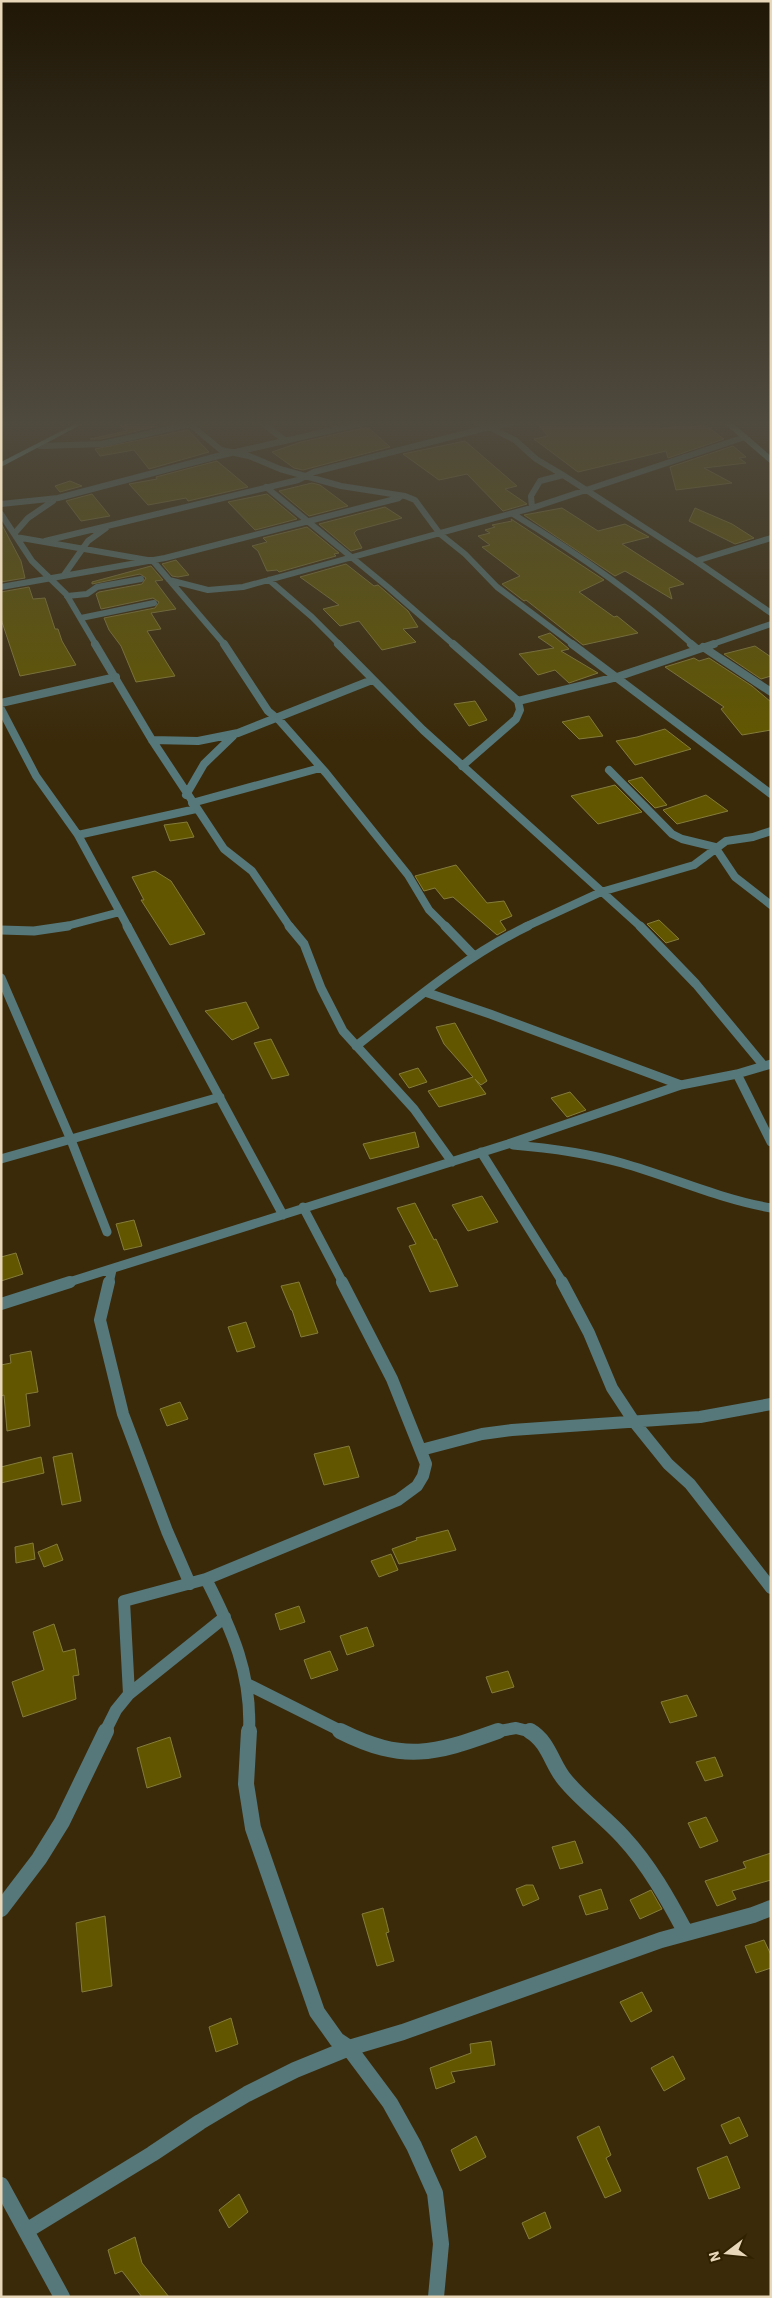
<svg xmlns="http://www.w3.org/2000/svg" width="772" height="2298" font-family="'IBM Plex Sans',sans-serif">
	<rect width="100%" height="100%" fill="#3a2a0a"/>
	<path fill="#625700" stroke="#857c3b" d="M137 421 144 424 156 423 158 426 101 439H90L127 431 120 425Z
		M535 421H659L660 429 686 425 689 427 705 425 724 439 668 458 666 451 578 472 534 439 548 436Z
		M359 429H370L390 447 303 470 294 468 272 452 301 442Z
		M188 430 209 452 149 469 134 450 100 456 95 449Z
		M465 441 517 486 505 489 527 504 503 511 467 474 439 480 403 454Z
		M733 446 746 457 739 458 746 463 704 468 732 483 676 490 670 467Z
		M217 461 248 487 188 501 186 498 148 505 129 484 157 479 156 477Z
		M70 481 82 486 60 492 55 486Z
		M312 483 320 485 348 506 309 516 279 491Z
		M92 494 110 516 81 521 66 501Z
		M267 494 297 519 255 530 228 502Z
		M385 507 402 518 357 530 354 533 362 548 351 551 319 524Z
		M562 508 598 531 625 524 649 537 622 544 684 584 669 588 672 599 625 571 615 576 524 515Z
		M695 508 732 524 754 538 735 544 689 521Z
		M511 519 604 580 579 592 614 617 617 616 638 633 583 645 526 600 524 601 502 584 520 576 482 547 490 545 478 536 490 533 485 530 495 527 492 525 512 521Z
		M1 523 21 561 25 578 1 582Z
		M307 527 339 553 334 554 336 556 279 572 277 570 267 571 258 551 252 546 267 542 263 538Z
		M176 560 189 575 178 577 172 576 162 564Z
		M346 564 374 586 378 585 408 611 418 627 403 629 416 642 382 650 359 621 340 626 323 609 339 605 300 577Z
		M151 566 163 580 155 581 176 609 151 613 161 629 147 631 175 676 136 682 121 646 109 630 104 618 155 608 159 602 153 598 101 609 96 594 99 592 142 584 146 578 140 574 92 584V582Z
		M29 587 33 599 45 598 55 629H58L62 641 76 665 20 676 1 619V592Z
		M550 633 569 649 561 651 598 673 569 683 555 670 538 675 519 654 554 648 538 637Z
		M755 646 771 657V676L761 679 724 654Z
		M694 658 699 661 709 658 752 686 771 702V730L742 735 721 709 724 707 665 667Z
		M475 701 487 720 469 726 454 704Z
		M589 716 603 736 579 739 562 722Z
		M665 729 691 749 635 765 616 741 637 737Z
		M642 777 667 805 655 808 628 781Z
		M615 785 642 812 598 824 571 796Z
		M706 795 728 811 677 824 663 810Z
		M187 822 194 837 170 841 164 825Z
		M456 865 487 903 504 901 512 916 500 921 506 930 497 935 453 897 444 899 435 888 424 891 415 876Z
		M155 871 171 881 205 934 170 945 141 900H144L132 877Z
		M659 920 679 939 666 943 647 924Z
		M246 1002 259 1028 232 1040 205 1011Z
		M455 1023 487 1081 481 1085 475 1079 486 1094 439 1107 428 1091 473 1077 444 1044 436 1027Z
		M271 1039 289 1075 272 1079 254 1043Z
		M418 1068 427 1082 409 1088 399 1074Z
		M570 1092 586 1110 567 1117 551 1098Z
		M415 1132 419 1147 370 1159 363 1144Z
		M482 1196 498 1222 468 1231 452 1205Z
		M415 1203 434 1240 436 1239 458 1286 430 1292 409 1246 416 1244 397 1208Z
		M134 1220 142 1246 124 1250 116 1224Z
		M16 1253 23 1274 1 1281V1257Z
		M299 1282 318 1333 301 1337 292 1310H291L281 1286Z
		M246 1322 255 1347 237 1352 228 1327Z
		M31 1351 38 1392 26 1394 30 1426 7 1431 4 1395 1 1396V1365L11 1363 10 1355Z
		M180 1402 188 1419 167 1426 160 1409Z
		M349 1446 359 1477 324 1485 314 1454Z
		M72 1453 81 1501 62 1505 53 1457Z
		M41 1457 44 1473 1 1483V1467Z
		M448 1530 456 1550 399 1564 392 1549 417 1540 416 1538Z
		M33 1543 35 1559 16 1563 15 1547Z
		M57 1544 63 1560 44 1567 38 1552Z
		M391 1554 398 1570 379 1577 371 1561Z
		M299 1606 305 1622 280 1630 275 1614Z
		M54 1624 63 1652 75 1649 79 1675 73 1676 76 1699 23 1717 12 1682 44 1670 33 1632Z
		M367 1627 374 1646 347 1655 340 1636Z
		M330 1651 338 1670 311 1679 304 1660Z
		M508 1671 514 1687 492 1693 486 1677Z
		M687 1695 697 1716 670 1723 661 1702Z
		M170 1737 181 1777 147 1788 137 1748Z
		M715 1757 723 1776 705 1781 696 1762Z
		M706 1817 718 1841 700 1848 688 1823Z
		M575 1841 583 1863 560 1869 552 1847Z
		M771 1853V1880L732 1891 736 1899 717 1906 705 1881 746 1868 743 1862Z
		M526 1885H533L539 1899 523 1906 516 1889Z
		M601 1889 608 1909 586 1915 579 1896Z
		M651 1890 662 1909 640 1919 630 1900Z
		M383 1908 389 1932 386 1933 394 1961 377 1966 362 1914Z
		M105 1916 112 1986 82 1992 76 1923Z
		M764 1940 771 1955V1968L756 1973 745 1946Z
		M642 1992 652 2011 631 2022 620 2002Z
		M231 2018 238 2044 216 2052 209 2027Z
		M491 2041 495 2065 451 2072 455 2082 436 2089 430 2068 471 2053 470 2044Z
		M673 2056 685 2079 664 2091 651 2068Z
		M739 2117 748 2136 730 2144 721 2125Z
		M599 2126 611 2155 606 2158 621 2191 605 2198 577 2137Z
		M476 2136 486 2157 460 2171 451 2150Z
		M727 2156 740 2188 709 2199 697 2168Z
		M239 2194 248 2212 229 2228 219 2210Z
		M545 2212 551 2228 529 2239 522 2223Z
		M135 2237 142 2263 169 2297H142L122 2271 115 2274 108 2250Z"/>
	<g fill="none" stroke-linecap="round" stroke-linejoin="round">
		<path stroke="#56787a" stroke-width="6" d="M67 596 87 594 97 587 141 579
			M81 618 154 603"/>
		<path stroke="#56787a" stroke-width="6" d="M186 421 221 450 249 456 280 469 341 486 405 496 415 500 440 534 465 554 497 587 574 645
			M259 421 285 440
			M477 421 515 440 536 459 563 475 540 481 531 496 532 508
			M40 446 102 444 204 421
			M563 475 696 561 771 613
			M266 487 389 588 454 645
			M1 504 58 498 218 456 372 421
			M1 514 32 561 66 594 96 645
			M513 514C577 553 637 595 693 645
			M14 534 28 518 53 501
			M16 537 153 561 225 645
			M45 541 298 480 314 472 478 430 522 421
			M696 561 771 538
			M64 575 88 541 106 528
			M169 580 208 590 243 587 535 507 745 437
			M269 580 312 617 340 645
			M1 587 165 558 399 498
			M710 645 771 624"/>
		<path stroke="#56787a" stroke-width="8" d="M95 644 152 740 224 849 252 871 290 927
			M224 644 268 711 280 721 326 773 408 875 429 910 446 927
			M338 644 423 730 641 927
			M453 644 518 701 520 710 516 719 462 766
			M572 644 771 794
			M691 644 697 649
			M703 647 771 692
			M518 701 617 677 714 644
			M1 703 116 677
			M1 709 36 776 78 835 128 927
			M152 740 198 741 238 733 372 680
			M609 770 672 834 682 839 715 847 735 877 771 905
			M186 795 204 764 233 736
			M192 803 320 768
			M78 835 196 809
			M63 927 120 912
			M525 927 601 892 694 865 726 841 753 837 771 831"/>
		<path stroke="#56787a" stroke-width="9" d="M127 926 283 1215
			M289 926 304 944 321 988 343 1031 414 1109 452 1162
			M445 926 474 956
			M640 926 696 984 764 1066
			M1 930 34 931 68 926
			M1 978 71 1140 107 1232
			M425 992 490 1014 681 1085
			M356 1046C411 1003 465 956 528 926
			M737 1074 771 1142
			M513 1145C550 1148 586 1153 622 1163 672 1177 719 1199 771 1208
			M481 1152 563 1283
			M1 1159 220 1097
			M303 1207 343 1283
			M66 1283 508 1144 681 1085 737 1074 771 1064
			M109 1283 112 1270"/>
		<path stroke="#56787a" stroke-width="12" d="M109 1282 100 1320 123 1414 167 1531 190 1584
			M562 1282 589 1333 612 1388 635 1423 668 1464 690 1484 771 1588
			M1 1304 70 1282
			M421 1450 482 1434 512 1430 700 1417 771 1404
			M206 1579C232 1630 252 1674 249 1732
			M247 1684 343 1732
			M129 1694 124 1601 206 1579 398 1500 417 1486 423 1476 426 1464 392 1379 342 1282
			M105 1732 116 1710 129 1694 225 1617
			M494 1732 516 1728 532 1732"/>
		<path stroke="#56787a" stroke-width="16" d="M249 1731 246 1784 253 1828 317 2012 337 2040 349 2048 390 2103 414 2146 435 2193 441 2244 436 2297
			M340 1731C404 1763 434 1754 498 1731
			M530 1731C549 1742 552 1765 565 1780 582 1801 605 1817 623 1837 649 1865 668 1899 686 1933
			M1 1909 39 1859 62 1822 106 1731
			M1 2185 62 2297
			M26 2231 152 2154 200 2122 247 2094 295 2070 349 2048 403 2032 661 1940 753 1915 771 1908"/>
		<path stroke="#6aa2a6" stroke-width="6" d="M726 421 771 460"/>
		<path fill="#79c2c7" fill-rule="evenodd" d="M81 421H88L1 467V462Z"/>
	</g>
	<linearGradient id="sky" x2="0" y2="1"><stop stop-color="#201706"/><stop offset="0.57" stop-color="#4f4a3e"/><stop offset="1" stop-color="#4f4a3e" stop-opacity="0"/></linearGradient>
	<rect width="772" height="742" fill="url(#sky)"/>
	<rect width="772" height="2298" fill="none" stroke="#e8d7b9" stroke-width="5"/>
	<g transform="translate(727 2253) rotate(254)" stroke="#302101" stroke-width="4" paint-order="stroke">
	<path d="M0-4L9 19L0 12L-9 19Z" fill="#e8d7b9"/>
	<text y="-8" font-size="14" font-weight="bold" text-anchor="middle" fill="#e8d7b9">N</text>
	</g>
</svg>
